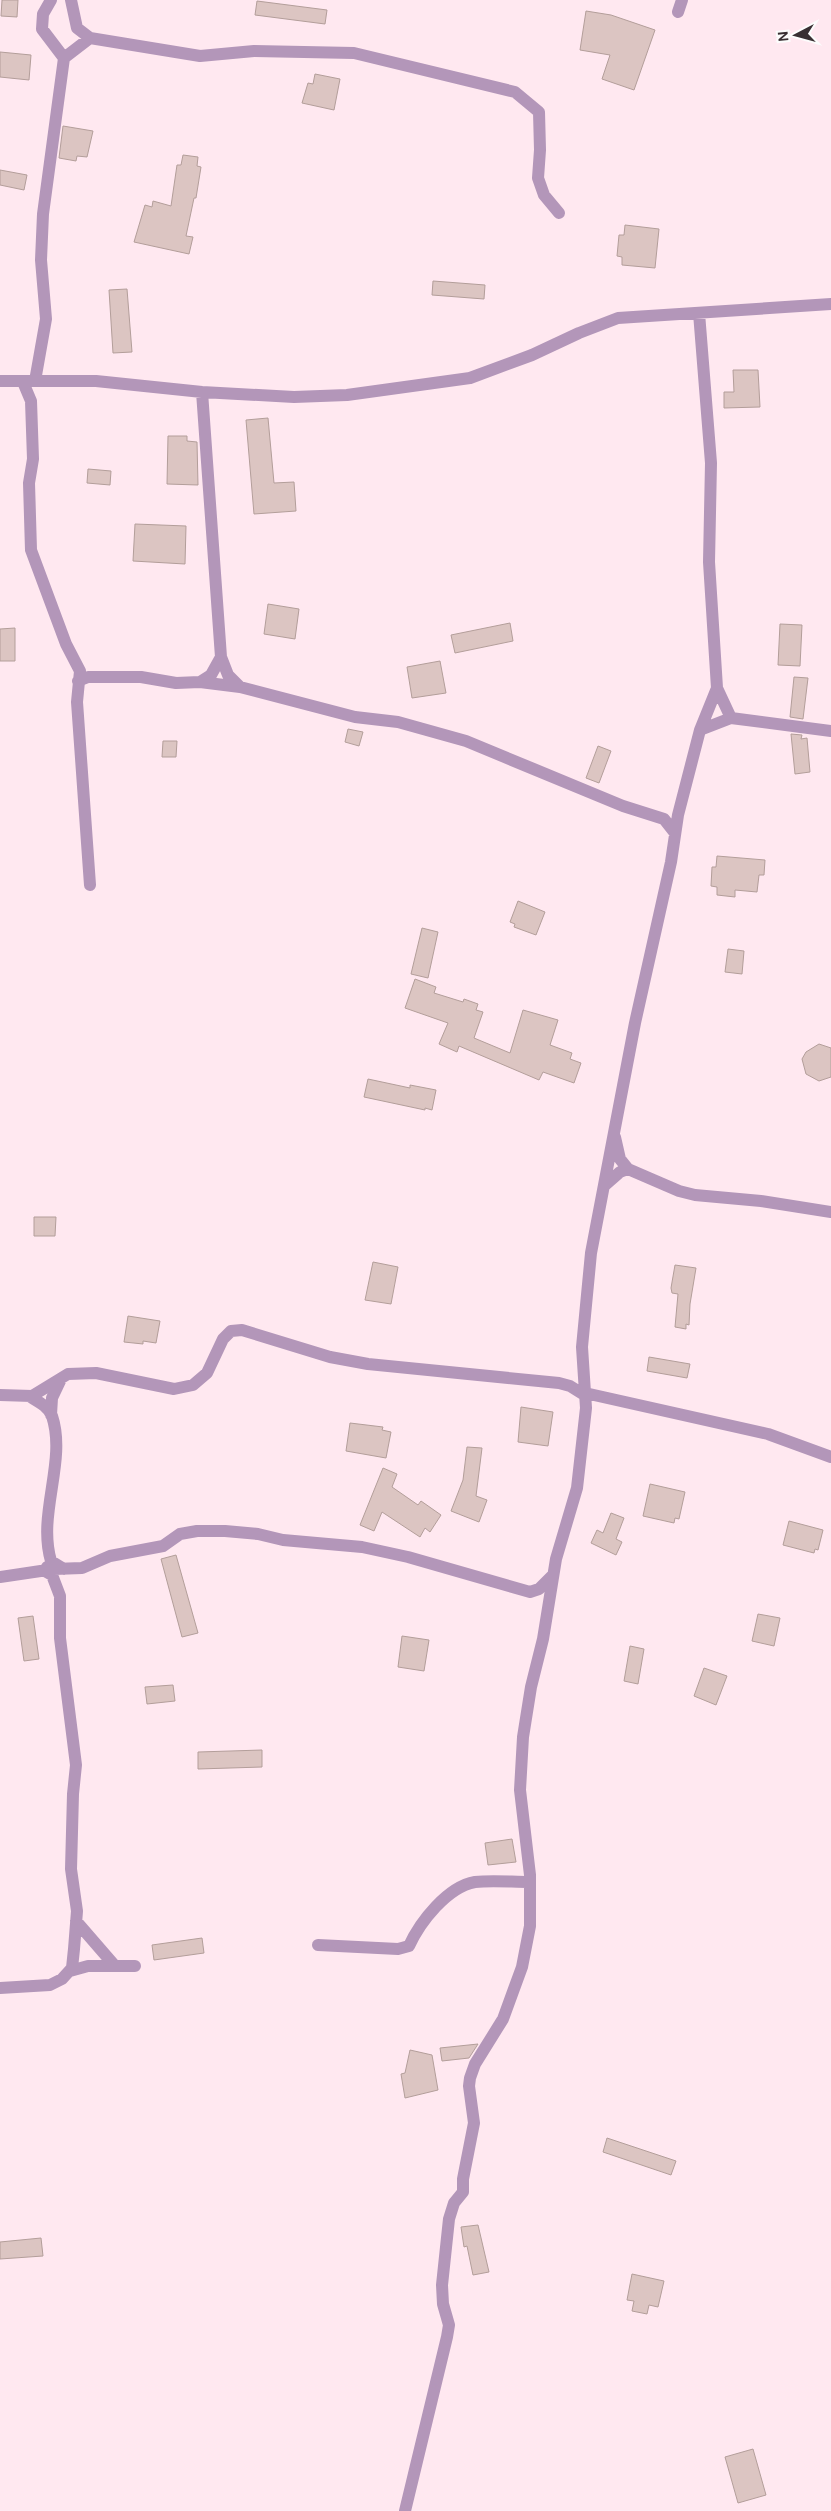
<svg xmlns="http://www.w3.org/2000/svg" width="831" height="2511" font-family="'DM Sans',sans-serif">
	<rect width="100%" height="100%" fill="#ffe8f0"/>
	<path fill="#dcc5c2" stroke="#b39e9a" d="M2 0H18L17 17 1 16Z
		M257 1 327 10 325 24 255 15Z
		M586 11 611 15 655 30 634 90 602 79 610 55 580 50Z
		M0 52 31 55 29 80 0 77Z
		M315 74 340 79 334 110 302 103 308 83 313 84Z
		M63 126 93 131 87 157 77 156 76 161 59 158Z
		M183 155 198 157 197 166 201 167 196 198H194L186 236 193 237 189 254 134 242 145 205 152 207 153 201 171 206 177 165H181Z
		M0 170 27 175 24 190 0 185Z
		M625 225 659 229 655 268 622 265V257L617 256 619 235H624Z
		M433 281 485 285 484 299 432 295Z
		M127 289 132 352 113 353 109 290Z
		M733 370H758L760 407 724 408V392H734Z
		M268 418 274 483 294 482 296 511 254 514 246 420Z
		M168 436H187V441L197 442 198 485 167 484Z
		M88 469 111 471 110 485 87 483Z
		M135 524 186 526 185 564 133 561Z
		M268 604 299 609 295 639 264 634Z
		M510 623 513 641 455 653 451 635Z
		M780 624 802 625 800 666 778 665Z
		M15 628V661H0V629Z
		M440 661 446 693 412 698 407 667Z
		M794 677 808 678 803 719 790 717Z
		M348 729 363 732 359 746 345 742Z
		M791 734 802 735 801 739 807 738 810 772 795 774Z
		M163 741H177L176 757H162Z
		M598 746 611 751 599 783 586 778Z
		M717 856 765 860 764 875H759L757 892 735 890V897L717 895V887L711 886 712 867H716Z
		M518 901 545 912 536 935 514 927 515 924 510 922Z
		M422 928 438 932 428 978 411 974Z
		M728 949 744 951 742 974 725 972Z
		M415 979 436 987 434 993 463 1002 464 999 478 1004 476 1010 483 1012 474 1038 510 1053 523 1010 558 1020 550 1045 572 1053 570 1059 581 1063 574 1083 543 1072 539 1080 459 1046 457 1052 439 1044 448 1023 405 1008Z
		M819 1044 831 1048V1077L819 1081 806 1074 802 1059 806 1052Z
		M368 1079 410 1088V1085L436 1090 432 1110 425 1108V1110L364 1097Z
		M34 1217H56L55 1236H34Z
		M373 1262 398 1267 391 1304 365 1300Z
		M675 1265 696 1268 690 1304 689 1325 686 1324V1329L675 1327 678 1294 672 1293 671 1288Z
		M128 1316 160 1321 156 1343 143 1341V1344L124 1342Z
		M649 1357 690 1364 687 1378 647 1371Z
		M521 1407 553 1412 548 1446 518 1442Z
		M350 1423 383 1427 382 1430 391 1432 386 1458 346 1451Z
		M467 1447 482 1448 476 1496 487 1500 479 1522 451 1511 463 1480Z
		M383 1468 397 1474 392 1487 418 1505 421 1501 441 1515 430 1532 425 1528 420 1537 382 1512 374 1531 360 1525Z
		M650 1484 685 1492 679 1519 675 1518 674 1523 643 1516Z
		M611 1513 624 1518 616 1539 622 1542 616 1555 591 1543 597 1530 603 1533Z
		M789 1521 823 1530 818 1550 815 1549 814 1553 783 1545Z
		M176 1555 198 1633 182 1637 161 1559Z
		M758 1614 780 1618 774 1646 752 1641Z
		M33 1616 39 1659 24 1661 18 1618Z
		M402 1636 429 1640 424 1671 398 1667Z
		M630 1646 644 1649 638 1684 624 1681Z
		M704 1668 727 1676 716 1705 694 1696Z
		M173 1685 175 1701 147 1704 145 1687Z
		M262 1750V1767L198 1769V1752Z
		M512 1839 516 1862 488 1865 485 1843Z
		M202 1938 204 1953 154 1960 152 1945Z
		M478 2044 469 2058 442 2061 440 2048Z
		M410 2050 432 2055 438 2090 405 2098 401 2074 405 2073Z
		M607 2138 676 2161 671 2175 603 2152Z
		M478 2225 489 2272 473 2275 467 2246 464 2247 461 2227Z
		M41 2238 43 2256 0 2259V2242Z
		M632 2274 664 2281 658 2307 649 2305 647 2314 632 2311 634 2301 627 2300Z
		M753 2449 766 2495 738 2503 725 2457Z"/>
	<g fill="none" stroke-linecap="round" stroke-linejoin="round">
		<path stroke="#b396b9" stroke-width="12" d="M51 0 43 14 42 29 64 58
			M71 0 77 28 90 38
			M678 12 682 0
			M0 381H96L202 392 294 397 347 395 470 378 532 355 579 333 618 318 831 304
			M35 381 46 319 41 260 43 214 64 58 90 38 200 56 254 51 354 53 515 92 539 112 540 150 538 178 544 195 559 213
			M23 382 31 401 33 459 29 483 31 550 66 644 80 671 77 702 90 885
			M202 392 221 657 228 675 240 687
			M78 681 88 677H141L176 683 200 682 240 687 355 717 398 722 466 741 623 806 664 819 675 833
			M200 682 211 675 221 657
			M717 688 731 718
			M700 730 731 718 831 731
			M615 1137 620 1159 628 1169 679 1191 695 1195 761 1201 831 1212
			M604 1186 620 1172 628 1169
			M585 1393 768 1434 831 1457
			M0 1395 32 1396 68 1374 96 1373 174 1389 193 1385 207 1373 223 1339 231 1331 242 1330 330 1357 368 1364 559 1383 570 1386 586 1396
			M29 1396C37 1401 48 1406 52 1416 67 1461 37 1514 51 1561L64 1569
			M51 1415 52 1398 61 1379
			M0 1577 54 1569 82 1568 110 1556 163 1546 180 1534 197 1531H225L258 1534 283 1540 362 1547 408 1557 530 1592 539 1589 553 1575
			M76 1921 115 1966H135
			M318 1945 398 1949 409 1946C420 1922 447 1887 475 1882 492 1880 512 1882 530 1882
			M70 1971 88 1966H115
			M0 1988 50 1985 62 1979 72 1968 74 1949 77 1911 71 1869 73 1794 76 1765 60 1638V1596L52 1575 45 1571 47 1567
			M405 2511 447 2337 449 2325 443 2304 442 2285 449 2219 454 2203 463 2192V2179L474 2123 469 2086 470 2078 475 2064 503 2019 522 1967 530 1926V1875L520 1790 523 1737 531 1687 543 1639 556 1559 577 1488 586 1408 582 1347 591 1253 635 1023 671 862 678 815 700 730 717 688 709 562 711 463 699 313"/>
	</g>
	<g transform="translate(796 35) rotate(264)" stroke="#fcfcfc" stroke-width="4" paint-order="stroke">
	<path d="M0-4L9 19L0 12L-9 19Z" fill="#382f32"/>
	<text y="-8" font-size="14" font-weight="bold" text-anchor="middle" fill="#382f32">N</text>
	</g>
</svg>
